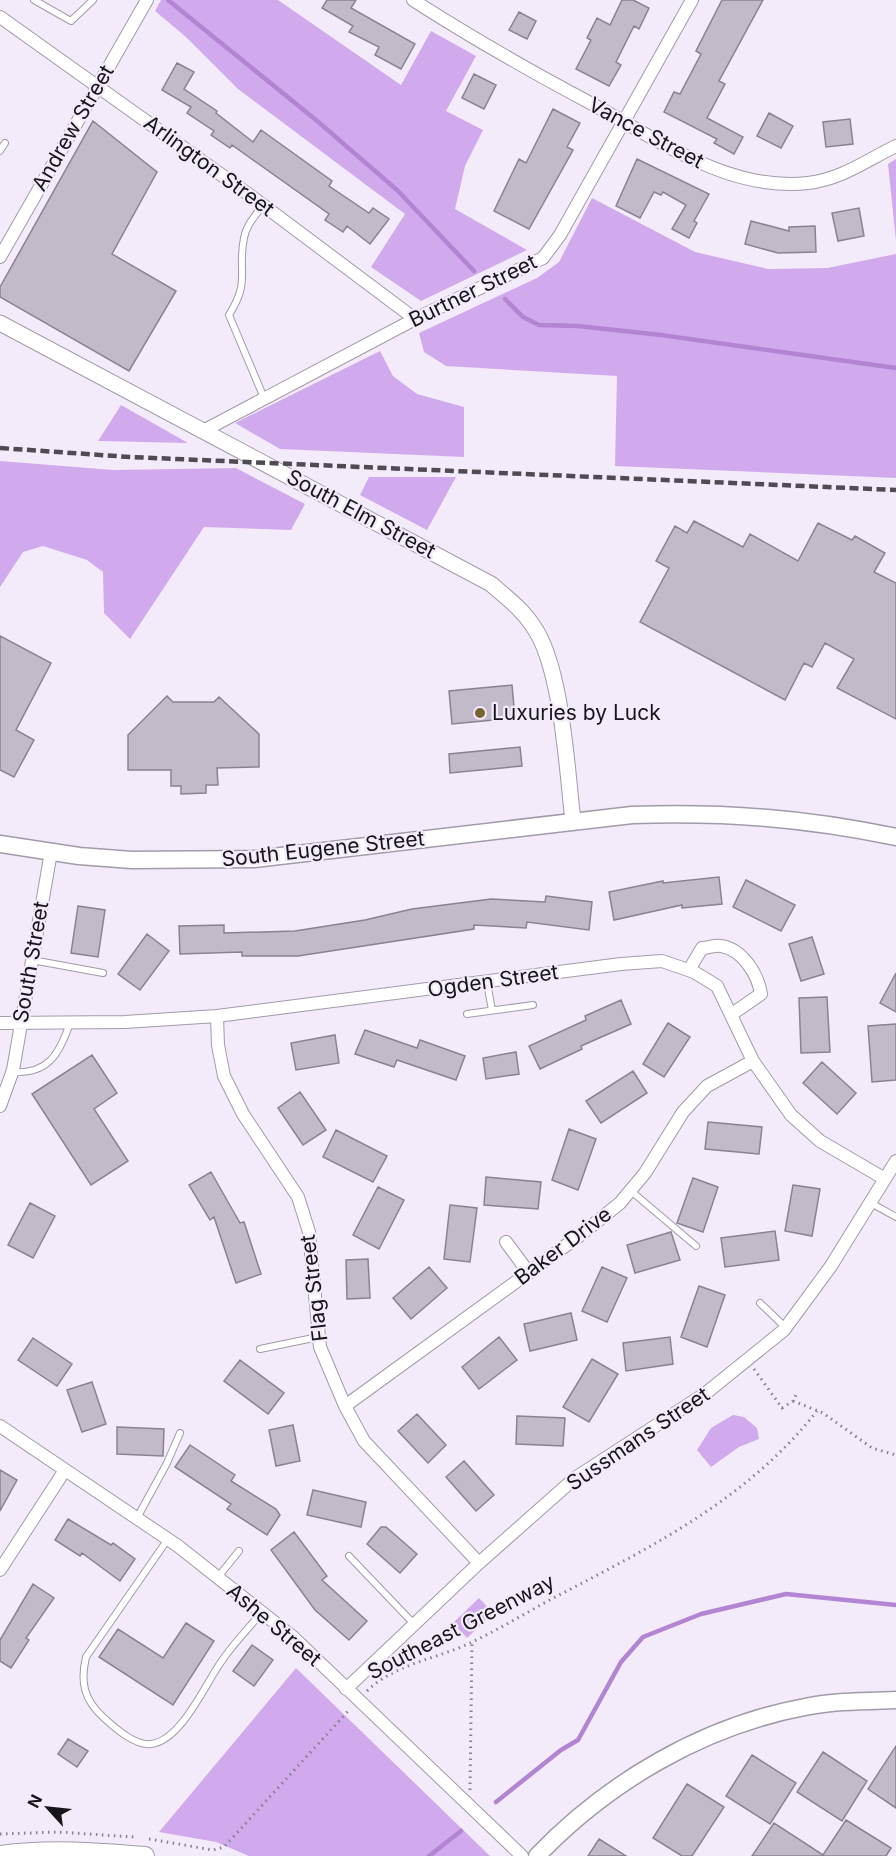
<svg xmlns="http://www.w3.org/2000/svg" width="896" height="1856" font-family="Inter,sans-serif">
	<rect width="100%" height="100%" fill="#f3ebfa"/>
	<path fill="#d1aaee" d="M161 0H278L401 85 431 31 476 56 446 111 483 130 465 166 455 209 527 250 421 301 371 267 405 214 238 89 186 37 155 11Z
		M896 159V241L888 164Z
		M592 198 695 252 768 269 827 268 896 254V478L615 466 617 376 446 366 424 352 419 333 537 278 559 262Z
		M380 351 393 376 417 394 464 407V457L280 449 235 423Z
		M121 405 188 443 98 441Z
		M0 461 113 470 236 468 305 504 291 530 204 527 130 639 104 613 103 572 87 560 43 546 23 552 0 587Z
		M369 477H456L427 530 360 495Z
		M733 1415 744 1417 757 1428 759 1439 739 1447 711 1467 697 1450 711 1428Z
		M479 1598 493 1613 467 1638 453 1623Z
		M296 1668 490 1856H249L216 1842 159 1832Z"/>
	<g fill="none" stroke-linecap="round" stroke-linejoin="round">
		<path stroke="#b284d2" stroke-width="4.5" d="M168 0 316 120 397 190 474 271
			M505 299 523 317 539 325 578 326 661 335 896 368
			M496 1802 561 1750 578 1740 621 1662 643 1637 701 1614 786 1594 896 1605
			M429 1856 461 1831"/>
	</g>
	<path fill="#c2bac8" stroke="#8a8290" stroke-width="1.5" d="M327 0H356L351 8 415 44 401 69 375 55 379 47 349 32 353 26 322 8Z
		M622 0H633L649 8 639 29 634 26 616 62 621 65 609 86 576 69 591 40 587 38 597 18 610 25Z
		M722 0H763L719 81 725 84 707 118 743 137 734 154 714 143 717 139 664 112 674 92 680 94 701 54 696 51Z
		M519 12 536 21 527 39 509 30Z
		M177 63 194 72 184 89 217 111 216 113 253 142 261 130 332 181 329 186 369 213 373 208 389 219 370 244 347 226 343 232 325 220 329 214 232 145 230 148 211 135 214 131 187 113 191 107 162 90Z
		M474 74 496 85 484 109 462 98Z
		M553 109 580 123 567 147 573 150 529 229 494 211 519 159 526 163Z
		M769 113 793 126 781 148 757 136Z
		M850 119 853 144 826 147 823 122Z
		M93 121 157 172 112 254 176 291 129 371 0 297V287Z
		M637 159 709 194 694 221 697 223 689 238 672 229 686 205 663 192 661 195 654 192 640 218 616 206Z
		M859 208 864 236 838 241 832 213Z
		M751 221 789 231V227L815 226 816 252 778 253 745 244Z
		M694 521 743 547 750 534 798 561 818 523 852 540 855 536 885 553 874 572 896 583V719L837 688 854 659 825 643 812 667 804 663 785 700 640 622 669 568 656 561 675 526 687 533Z
		M0 636 51 663 16 730 34 740 14 777 0 770Z
		M512 685 515 718 452 724 449 691Z
		M167 696 173 702H214L219 697 259 734V767L217 768 218 785H206V793L181 794V786H171V770H128V735Z
		M520 747 522 766 450 773 449 754Z
		M719 877 722 904 682 908V905L614 920 609 892 663 881V883Z
		M746 880 795 905 781 931 733 907Z
		M546 896 592 902 589 930 527 922 526 928 474 925V929L298 956H242V952L180 954 179 926 224 925V933L295 931 365 920 412 909 491 899 545 902Z
		M78 906 105 910 98 957 71 953Z
		M147 934 169 951 140 990 118 974Z
		M812 937 824 974 801 981 789 944Z
		M896 973V1012L880 1003Z
		M827 997 830 1052 801 1053 799 998Z
		M621 1000 631 1024 581 1046 582 1049 540 1069 529 1046 586 1020 585 1016Z
		M668 1023 690 1037 664 1077 643 1064Z
		M896 1024V1080L872 1082 868 1026Z
		M365 1030 417 1048 420 1040 465 1056 456 1080 397 1060 394 1067 355 1054Z
		M335 1035 339 1063 296 1070 291 1043Z
		M516 1052 519 1074 486 1079 483 1058Z
		M92 1055 117 1093 94 1109 128 1161 91 1185 32 1094Z
		M822 1062 856 1093 837 1114 803 1083Z
		M633 1071 647 1093 601 1123 586 1101Z
		M300 1092 326 1130 303 1145 278 1108Z
		M708 1122 762 1127 759 1154 705 1149Z
		M569 1129 596 1139 578 1190 552 1180Z
		M336 1130 387 1156 373 1182 323 1157Z
		M211 1172 240 1223 244 1222 261 1274 236 1283 214 1217 210 1220 189 1185Z
		M486 1177 541 1182 538 1209 484 1205Z
		M693 1178 718 1187 703 1232 677 1223Z
		M793 1185 820 1189 812 1236 785 1231Z
		M378 1187 404 1200 379 1249 353 1235Z
		M30 1203 55 1216 33 1258 8 1245Z
		M450 1205 477 1208 470 1262 444 1259Z
		M775 1231 779 1260 725 1267 721 1238Z
		M671 1232 680 1260 635 1273 627 1245Z
		M368 1259 370 1298 347 1299 346 1260Z
		M429 1267 447 1288 411 1319 393 1298Z
		M602 1267 627 1278 607 1322 582 1311Z
		M699 1286 725 1295 707 1347 681 1337Z
		M571 1313 577 1340 530 1351 524 1324Z
		M499 1337 517 1360 479 1389 462 1367Z
		M670 1337 673 1364 626 1371 623 1343Z
		M33 1338 72 1364 57 1386 18 1360Z
		M592 1359 618 1374 589 1422 563 1407Z
		M240 1360 284 1393 268 1414 224 1381Z
		M92 1382 106 1424 82 1432 67 1390Z
		M417 1414 446 1445 428 1463 398 1431Z
		M517 1416 565 1418 563 1446 516 1444Z
		M293 1425 300 1461 276 1466 269 1430Z
		M117 1427 164 1429 163 1456 117 1454Z
		M190 1445 235 1475 231 1481 276 1509 280 1515 267 1535 227 1509 231 1504 175 1467Z
		M464 1461 494 1495 476 1511 446 1477Z
		M0 1470 17 1480 0 1511Z
		M313 1490 366 1502 361 1527 307 1515Z
		M68 1519 111 1545 113 1543 135 1559 120 1581 82 1553 80 1556 55 1540Z
		M381 1527H386L417 1554 400 1573 367 1544Z
		M294 1532 327 1576 322 1580 367 1621 349 1640 315 1610 271 1550Z
		M33 1584 54 1598 26 1638 29 1640 11 1668 0 1661V1640Z
		M186 1623 214 1641 173 1705 99 1657 118 1629 163 1658Z
		M252 1645 273 1660 254 1686 233 1671Z
		M68 1739 88 1751 77 1767 58 1754Z
		M896 1746V1808L868 1789Z
		M823 1752 867 1781 842 1821 797 1792Z
		M752 1755 796 1783 770 1824 726 1796Z
		M687 1784 724 1807 692 1856H682L653 1838Z
		M846 1820 891 1848 886 1856H752L774 1823 823 1855Z
		M599 1839 626 1856H588Z"/>
	<g fill="none" stroke-linecap="round" stroke-linejoin="round">
		<defs>
			<path id="service" d="M34 0 71 21 93 0
				M0 151 5 143
				M263 205C256 215 246 225 244 238 237 272 251 280 229 315L264 398
				M32 960 103 973
				M487 983 492 1010
				M467 1014 533 1005
				M13 1072C48 1074 59 1055 70 1023
				M631 1191 696 1246
				M871 1203 896 1217
				M760 1303 785 1327
				M260 1349 318 1337
				M137 1518 167 1463 180 1433
				M168 1539 86 1657C80 1683 84 1700 104 1718 115 1728 135 1746 151 1744 181 1741 206 1683 221 1662 233 1644 248 1629 262 1612
				M349 1556 414 1624
				M218 1577 239 1551"/>
			<path id="minor" d="M413 0C472 38 532 72 594 105 660 141 730 192 808 183 842 179 867 160 896 146
				M0 17 251 196 415 319
				M0 257 147 0
				M203 431 415 319 543 258 560 235 692 0
				M689 970 702 948C708 948 715 945 721 946 742 949 758 974 761 994L732 1014
				M217 1016 218 1045 224 1076 243 1114 298 1197 309 1232 320 1347 345 1406 364 1441 479 1563
				M0 1023 125 1022 217 1016 621 964 662 961 694 972 717 986 753 1061 791 1115 820 1141 885 1179
				M0 1106 13 1070 51 852
				M506 1242 529 1273
				M345 1406 579 1236 620 1203 645 1173 683 1112 707 1086 753 1061
				M0 1426 178 1546 293 1637 522 1856
				M0 1570 65 1470
				M346 1689 479 1563 575 1478 706 1393 784 1330 831 1266 896 1161"/>
			<path id="tertiary" d="M0 323 491 584C506 597 522 609 533 626 562 666 567 771 573 821"/>
			<path id="secondary" d="M0 844 79 856 132 860 254 859 632 815C725 812 805 818 896 837
				M537 1856C608 1782 703 1726 805 1707 834 1701 866 1701 896 1700"/>
			<path id="primary" d="M0 1855C48 1848 97 1852 145 1856"/>
		</defs>
		<use href="#service" stroke="#a29aa8" stroke-width="8"/>
		<use href="#minor" stroke="#a29aa8" stroke-width="14"/>
		<use href="#tertiary" stroke="#a29aa8" stroke-width="17"/>
		<use href="#secondary" stroke="#a29aa8" stroke-width="19"/>
		<use href="#primary" stroke="#a29aa8" stroke-width="20"/>
		<path stroke="#86818b" stroke-width="3" stroke-dasharray="1.5 4.5" stroke-linecap="butt" d="M754 1369 782 1408 793 1401 796 1395
			M793 1401 823 1413 872 1448 896 1455
			M367 1691C394 1664 437 1659 470 1643 502 1628 532 1609 563 1593 659 1543 749 1497 817 1411
			M470 1790 472 1642
			M0 1834 58 1832 134 1837
			M149 1839 213 1850 224 1847 350 1709"/>
		<use href="#service" stroke="#fff" stroke-width="6"/>
		<use href="#minor" stroke="#fff" stroke-width="12"/>
		<use href="#tertiary" stroke="#fff" stroke-width="15"/>
		<use href="#secondary" stroke="#fff" stroke-width="16"/>
		<use href="#primary" stroke="#fff" stroke-width="18"/>
		<path stroke="#4e4b52" stroke-width="4.5" stroke-dasharray="9 4.5" stroke-linecap="butt" d="M0 448 130 457 896 490"/>
	</g>
	<circle fill="#776433" stroke="#f3ebfa" stroke-width="2" cx="480" cy="713" r="6"/>
	<g text-anchor="middle" stroke-width="4.5" stroke-linejoin="round" paint-order="stroke">
		<g font-size="21" fill="#17151a" stroke="#f3ebfa">
			<text transform="translate(73 128) rotate(-60)" y="7">Andrew Street</text>
			<text transform="translate(646 133) rotate(28)" y="7">Vance Street</text>
			<text transform="translate(209 166) rotate(36)" y="7">Arlington Street</text>
			<text transform="translate(473 291) rotate(-26)" y="7">Burtner Street</text>
			<text transform="translate(361 514) rotate(28)" y="7">South Elm Street</text>
			<text transform="translate(323 849) rotate(-6)" y="7">South Eugene Street</text>
			<text transform="translate(31 962) rotate(-80)" y="7">South Street</text>
			<text transform="translate(493 981) rotate(-8)" y="7">Ogden Street</text>
			<text transform="translate(563 1246) rotate(-37)" y="7">Baker Drive</text>
			<text transform="translate(314 1288) rotate(-97)" y="7">Flag Street</text>
			<text transform="translate(638 1439) rotate(-34)" y="7">Sussmans Street</text>
			<text transform="translate(274 1625) rotate(40)" y="7">Ashe Street</text>
			<text transform="translate(461 1627) rotate(-27)" y="7">Southeast Greenway</text>
		</g>
		<g font-size="21" fill="#17151a" stroke="#f3ebfa" text-anchor="start">
			<text x="492" y="720">Luxuries by Luck</text>
		</g>
	</g>
	<g transform="translate(48 1808) rotate(297)" stroke="#f3ebfa" stroke-width="4.5" paint-order="stroke">
	<path d="M0-4.5L10 22L0 15L-10 22Z" fill="#17151a"/>
	<text y="-9" font-size="16" font-weight="bold" text-anchor="middle" fill="#17151a">N</text>
	</g>
</svg>
